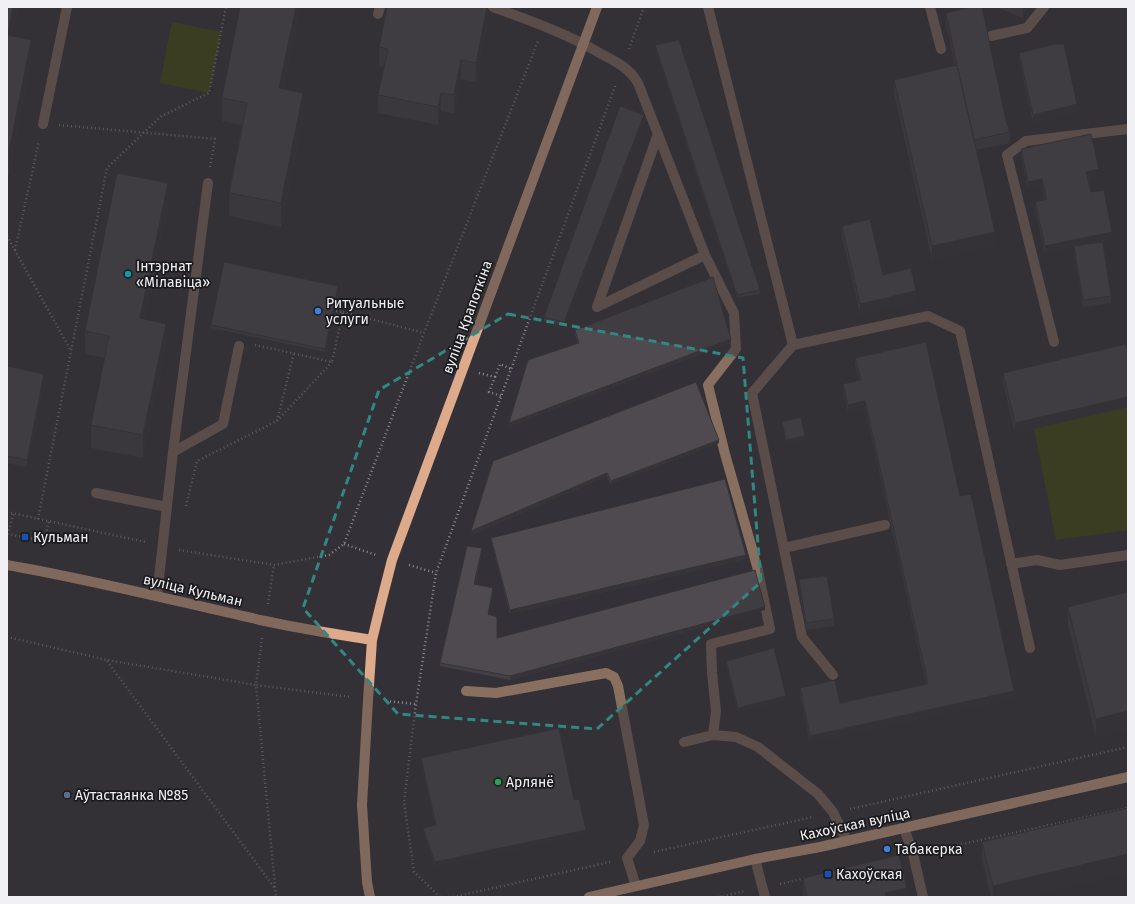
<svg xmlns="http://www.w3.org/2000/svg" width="1135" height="904" font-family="'Fira Sans',sans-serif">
	<rect width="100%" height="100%" fill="#333137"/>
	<path fill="#434d0b" d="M172 22 221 32 209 93 160 83Z
		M1128 407V530L1056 540 1034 429Z"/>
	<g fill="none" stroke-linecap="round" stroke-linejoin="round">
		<path stroke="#8d8c91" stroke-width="2.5" stroke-dasharray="1 3" stroke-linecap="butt" d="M629 49 644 7
			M59 125 215 139 210 167
			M7 236 71 351
			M15 250 39 141
			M343 312 424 333
			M255 345 332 362 343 312 334 311
			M479 373 495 377 489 392 501 396
			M495 377 500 364 511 369
			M277 421 332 362
			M186 506 197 461 277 421 294 353
			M7 512 145 542
			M13 514 8 534 44 541 49 521
			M38 519 107 168 160 117 209 93 226 7
			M344 544 376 555
			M179 550 274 565 329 555 344 544 424 333 538 41
			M409 565 436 573
			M268 604 274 565
			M7 637 107 660 256 685 276 897
			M262 638 256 685 351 697
			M107 661 274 887
			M386 701 416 704
			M850 809 1128 747
			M930 851 1128 808
			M654 852 813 817
			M780 884 806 878
			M440 897 414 872 404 802 416 704 436 573 616 84
			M453 897 610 862
			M719 897 745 891"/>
		<path stroke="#896f60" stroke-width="10" d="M493 7C531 21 568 34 603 55 617 62 630 69 638 83L705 255 734 313 736 349 708 385 725 454 757 566 770 629 711 644 712 673 716 711 713 735
			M708 7 793 345 752 393 802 637 833 675
			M930 7 941 49
			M378 14 380 7
			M991 36 1027 28 1044 7
			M43 124 67 7
			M658 134 597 307 705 255
			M1054 342 1007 155 1026 141 1128 129
			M793 345 928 316 960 331 1030 648
			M173 452 223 424 239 346
			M96 493 167 507
			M784 548 885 525
			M1011 564 1037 560 1060 565 1128 555
			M157 596 173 452 208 183
			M466 691 496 693 606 673 614 677 618 686 644 825 640 841 627 858 636 886
			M684 742 713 735 736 737 758 747 818 794 833 812 847 841
			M904 828 913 854 923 897
			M755 859 765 897"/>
		<path stroke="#deaa8c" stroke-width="10" d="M7 565C94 580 179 602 265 621 301 629 336 634 372 640
			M370 897 367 882 362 805 368 700 372 640 380 607 392 560 597 7
			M589 897 755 859 820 847 1128 777"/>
	</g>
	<path fill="#434045" d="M7 7H18L12 36 31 63 9 175H7Z
		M240 7H301L284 89 303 117 281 227 229 216V193L242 125 222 121V98Z
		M488 7V22L476 82 461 79 454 114 441 111 438 125 378 113V95L384 67 379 66V47Z
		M996 7H1027L1023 18Z
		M946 13 1006 121 1010 132V143L976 150 995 245 932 260 894 93V80L955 66 946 23Z
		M655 45 760 290V294L737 298 655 48Z
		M1019 53 1077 112 1033 123 1019 60Z
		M644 119 564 325 544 321V317Z
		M1021 149 1099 176 1088 179 1091 192 1112 239 1090 244 1111 296V303L1083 307 1074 253V247L1045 253 1035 209V202L1045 200 1042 186 1028 189 1021 156Z
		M168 206 145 319 166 347 143 458 91 448V425L105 358 85 354V331Z
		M842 226 883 275 916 301 860 314 842 236Z
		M338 290 325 352 211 328V325Z
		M575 330 731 343 509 426 578 344 575 334Z
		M1128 351V407L1015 433 1003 383V373Z
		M855 358 960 496 1014 698 810 743 800 695V688L840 703 926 684 865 408 848 412 843 391V384L859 380 855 365Z
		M7 366 44 381 27 467 7 463Z
		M782 422 805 440 786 444 782 425Z
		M719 443 611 484 607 476 471 535 493 461Z
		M491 538 746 559 510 614 491 541Z
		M482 552 475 584 493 592 488 614 497 638 765 610 510 680 440 666V663Z
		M799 579 834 619V626L806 630 799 586Z
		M1128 592 1096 738 1068 625V607Z
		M726 661 786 699 738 712 726 665Z
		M421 758 574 800 586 834 435 866 423 831V828L435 825 421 762Z
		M1128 808V873L1024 897H991L982 860V842Z
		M803 878 907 897H803Z"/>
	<path fill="#373438" d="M13 7H18L8 59V35Z
		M296 7H301L279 112V88Z
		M487 7H488V22L476 82V63Z
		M1023 7H1027L1023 18Z
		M31 40V63L9 175V152Z
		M461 60V79L454 114V95Z
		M303 93V117L281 227V203Z
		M441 93V111L438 125V107Z
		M1077 104V112L1033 123V115Z
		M644 115V119L564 325V322Z
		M1099 169V176L1086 179V172Z
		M1042 179V186L1028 189V182Z
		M168 183V206L140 342V318Z
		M995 232V245L932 260V246Z
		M1112 232V239L1045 253V246Z
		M338 286V290L325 352V349Z
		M916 291V301L860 314V304Z
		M166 324V347L143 458V435Z
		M731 339V343L509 426V423Z
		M44 374V381L27 467V460Z
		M1128 397V407L1015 433V423Z
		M865 401V408L848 412V405Z
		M805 436V440L786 444V440Z
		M719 440V443L611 484V481Z
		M607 473V476L471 535V531Z
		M482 548V552L474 588V584Z
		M746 555V559L510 614V610Z
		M493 588V592L488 618V614Z
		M765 607V610L510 680V676Z
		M1014 691V698L810 743V736Z
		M786 696V699L738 712V708Z
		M1128 711V730L1096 738V719Z
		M586 830V834L435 866V862Z
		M1128 854V873L1024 897H993V886Z
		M907 888V897H885V893Z"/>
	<path fill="#4e4a50" stroke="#373438" d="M7 7H13L8 35 31 40 9 152 7 151Z
		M240 7H296L279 88 303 93 281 203 229 193 247 103 222 98Z
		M387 7H487L476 63 461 60 454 95 441 93 438 107 378 95 388 49 379 47Z
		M970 7H982L1006 121 1010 132 974 140 957 65 946 13Z
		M679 40 760 290 737 295 655 45Z
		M1055 44H1064L1077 104 1033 115 1019 53Z
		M957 65 995 232 932 246 894 80Z
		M620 106 644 115 564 322 544 317Z
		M1091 134 1099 169 1086 172 1091 192 1104 190 1112 232 1045 246 1035 202 1047 199 1042 179 1028 182 1021 149Z
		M117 173 168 183 140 318 166 324 143 435 91 425 109 336 85 331Z
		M870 219 883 275 911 268 916 291 860 304 842 226Z
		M1103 242 1111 296 1083 300 1074 246Z
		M224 262 338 286 325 349 211 325Z
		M713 277 731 339 509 423 528 360 579 343 575 330Z
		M926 342 960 496 971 494 1014 691 810 736 800 688 835 680 840 703 928 684 865 401 848 405 843 384 861 380 855 358Z
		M1126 344 1128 351V397L1015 423 1003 373Z
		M7 366 44 374 27 460 7 456Z
		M696 382 719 440 611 481 607 473 471 531 493 461Z
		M801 417 805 436 786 440 782 422Z
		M725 479 746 555 510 610 491 538Z
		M467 546 482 548 474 584 493 588 488 614 497 617V638L755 570 765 607 510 676 440 663Z
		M827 576 834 619 806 623 799 579Z
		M1128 592V711L1096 719 1068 607Z
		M774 648 786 696 738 708 726 661Z
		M559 728 574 800 579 799 586 830 435 862 423 828 436 825 421 758Z
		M1128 808V854L993 886 982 842Z
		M899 855 907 888 885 893 886 897H807L803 878Z
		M724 894 725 897H710Z"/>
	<path d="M0 0H1135V904H0ZM508 314 743 358 761 582 597 729 398 714 303 608 379 390Z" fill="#333137" fill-opacity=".55" fill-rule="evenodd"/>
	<path fill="none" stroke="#318882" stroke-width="3" stroke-dasharray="8 5" stroke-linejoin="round" d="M508 314 743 358 761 582 597 729 398 714 303 608 379 390Z"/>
	<circle fill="#0f9aa8" stroke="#1b1a1c" stroke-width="1.5" cx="128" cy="274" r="4"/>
	<g fill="#3f7fe0" stroke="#1b1a1c" stroke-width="1.5">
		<circle cx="318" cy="311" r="4"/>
		<circle cx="887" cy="849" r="4"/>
	</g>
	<g fill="#1a4fb4" stroke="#1b1a1c" stroke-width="1.5">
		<rect x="21" y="533" width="8" height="8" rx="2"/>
		<rect x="824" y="870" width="8" height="8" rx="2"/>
	</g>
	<circle fill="#2e9e5b" stroke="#1b1a1c" stroke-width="1.5" cx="498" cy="782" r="4"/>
	<circle fill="#5c6f8a" stroke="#1b1a1c" stroke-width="1.5" cx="67" cy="795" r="4"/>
	<g text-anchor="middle" stroke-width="3.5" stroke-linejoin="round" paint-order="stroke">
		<g font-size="14" fill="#f1f0f4" stroke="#1b1a1c" text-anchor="start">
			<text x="136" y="271">Інтэрнат<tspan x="136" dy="16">«Мілавіца»</tspan></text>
			<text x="326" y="308">Ритуальные<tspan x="326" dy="16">услуги</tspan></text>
			<text x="33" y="542">Кульман</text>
			<text x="506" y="787">Арлянё</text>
			<text x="75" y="800">Аўтастаянка №85</text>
			<text x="895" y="854">Табакерка</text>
			<text x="836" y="879">Кахоўская</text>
		</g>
		<g font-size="14" fill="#f1f0f4" stroke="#1b1a1c">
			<text transform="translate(467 317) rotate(-70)" y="5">вуліца Крапоткіна</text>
			<text transform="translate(193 590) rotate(13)" y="5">вуліца Кульман</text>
			<text transform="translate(855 824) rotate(-12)" y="5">Кахоўская вуліца</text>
		</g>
	</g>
	<rect width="1135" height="904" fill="none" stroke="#f1f0f4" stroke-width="16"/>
</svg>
